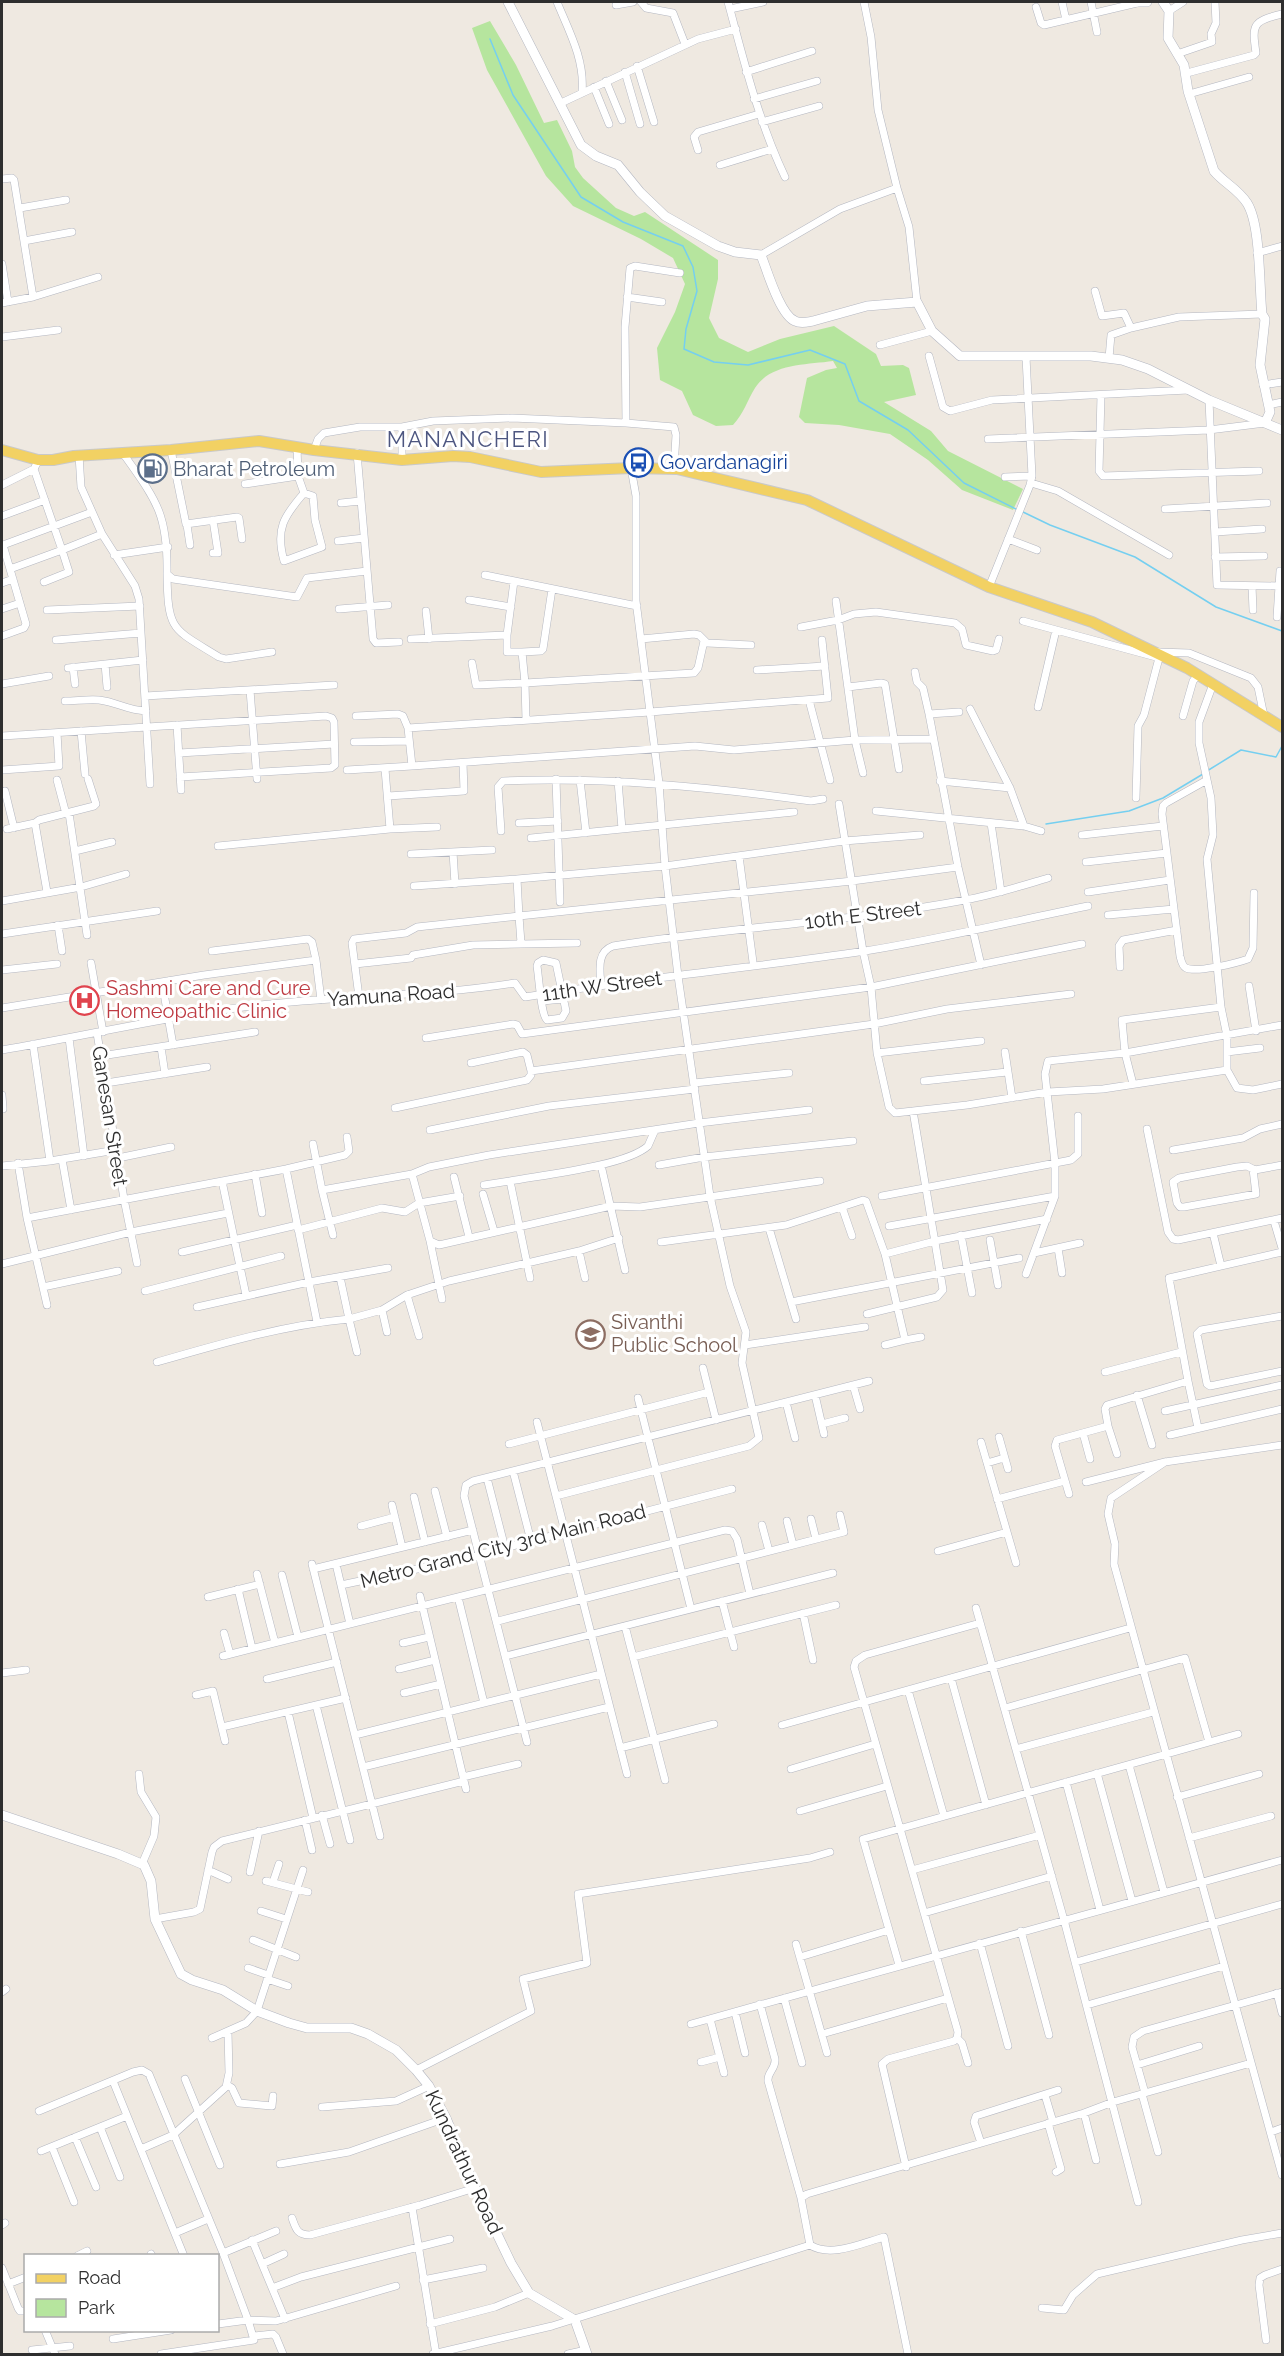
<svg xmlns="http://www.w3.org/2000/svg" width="1284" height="2356" font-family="Raleway,sans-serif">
	<rect width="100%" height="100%" fill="#efe9e1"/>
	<path fill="#b6e59e" d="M490 21 516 65 544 123 557 120 572 151 575 167 583 178 616 208 634 216 645 212 718 260V279L709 318 719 338 748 352 780 339 834 326 876 354 881 366 903 365 909 368 916 395 884 402 931 431 948 451 1023 489 1013 510 962 490 928 460 890 434 839 425 805 423 799 417 807 378 826 370 837 368 833 361C806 365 771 363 755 388 747 401 744 413 733 425L716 426 693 415 682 391 660 380 657 348 675 312 685 284 673 258 641 239 573 206 546 176 487 70 472 28Z"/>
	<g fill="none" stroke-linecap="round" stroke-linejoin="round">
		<path stroke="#75cff0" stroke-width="1.5" d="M490 39 513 95 581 197 623 222 683 246 693 267 697 291 686 329 684 349 714 362 748 365 810 350 845 364 859 401 908 430 964 483 1018 510
			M1023 512 1050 525 1135 557 1216 607 1282 631
			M1207 771 1241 750 1276 757 1282 746
			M1046 824 1129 811 1163 798 1203 774"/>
		<defs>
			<path id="street" d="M557 2C569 31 585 60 582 92
				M641 2 646 8 673 13 685 44
				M728 2C744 61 758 120 785 177
				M864 2 871 37 878 110 897 188
				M1062 2 1066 20
				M1091 2 1097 32
				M616 5 633 2
				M1036 7 1041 23 1044 25 1137 3
				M730 9 763 2
				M1169 11 1183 2
				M1177 54 1212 42 1211 34 1216 23 1215 2
				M637 66 654 122
				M625 72 640 124
				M746 72 812 51
				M1187 73 1254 55 1256 53C1252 25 1252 21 1282 14
				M606 81 622 120
				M594 87 609 124
				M1189 94 1249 77
				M754 99 817 81
				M561 103 698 39 736 29
				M762 122 819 106
				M698 150 694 137 698 132 759 114
				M720 165 772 149
				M2 179 12 178 14 180 33 297
				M20 208 66 200
				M24 241 72 232
				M1257 253 1282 246
				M761 255 840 209 897 188 909 227 917 302
				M2 264 8 302
				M1095 291 1102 316 1124 313 1131 328 1179 317 1262 314
				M627 297 662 302
				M2 303 33 297 98 277
				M2 337 58 330
				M880 345 932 331
				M929 356 943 407 950 411 992 400 1188 390
				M1109 358 1111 335 1131 328
				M1263 385 1282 382
				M1101 395 1099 471 1103 476 1259 471
				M1209 400 1217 585 1279 586
				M1268 405 1282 402
				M626 423 625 327 630 268 635 266 680 273
				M402 427V460
				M988 439 1209 430 1265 423
				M171 450 186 524 237 517 239 518 242 539
				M314 450 318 439 324 433 360 427H402L433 421 512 418 626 423 674 427 676 435 674 468
				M122 452C156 500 168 513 167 574L173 579 297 597 307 578 367 571
				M357 453 373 639 376 643 399 642
				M79 455 81 487 102 534 135 586 139 599 150 784
				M34 469 62 550 102 534
				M298 476 304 493C284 516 275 529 284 561L322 547 315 520 313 496 304 493
				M1005 477 1032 476
				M1031 483 1058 491 1169 555
				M245 484 298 476 297 447
				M2 485 34 469 36 465
				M341 503 360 501
				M1165 509 1267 503
				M2 516 45 500
				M187 525 190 545
				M1215 532 1262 529
				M1008 539 1037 550
				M338 541 364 538
				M213 553H218L213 520
				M114 555 168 547
				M1215 557 1264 556
				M10 569 62 550 69 572 44 582
				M167 574C168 632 172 628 219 657L226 659 272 652
				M485 575 637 606
				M2 583 13 579
				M1252 586 1253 610
				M989 587 1030 485 1032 476 1026 357
				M552 589 543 649 541 651 522 652 525 683 694 673 698 668 704 641
				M469 600 511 607
				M836 601 855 740 863 773
				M2 609 20 603
				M339 609 388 605
				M47 610 140 606
				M426 611 429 639
				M1277 617 1280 571
				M1023 621 1156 657
				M801 627 838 620 854 614 876 612 955 623 962 629 966 645 993 651 996 650 999 639
				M507 635 514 581
				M2 636 24 628 26 624 3 545 92 512
				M411 639 507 635V652H522
				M641 639 694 634 699 635 707 643 751 645
				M56 640 141 633
				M1157 652 1189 653 1251 678 1258 687 1264 716
				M472 663 476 685 525 683 526 720
				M105 664 107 687
				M73 667 75 684
				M68 668 143 660
				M757 670 825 666
				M915 672 917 682 923 688 929 714 958 867 981 965
				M2 684 49 676
				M1213 684 1199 722V743L1211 798 1213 835 1207 859 1221 1007 1227 1036V1070L1237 1088 1253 1090 1282 1084
				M848 687 881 683 885 684 899 769
				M250 690 257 779
				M145 696 334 685
				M809 700 830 780
				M65 701C76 701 88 699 99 700 117 702 126 710 146 711
				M1038 707 1056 630
				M970 709 1010 788 1024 826
				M929 714 959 712
				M356 716 398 714 403 716 408 728 412 766 695 746 734 750 855 740 933 739
				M1183 716 1193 681 1198 675
				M177 725 181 790
				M408 728 650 712 828 698 822 640
				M81 731 85 774
				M2 736 326 716 332 718 334 722 335 765 331 768 180 777
				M354 742 409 741
				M179 753 334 744
				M2 770 59 766 57 733
				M347 770 412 766
				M556 779 560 902
				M57 780 66 814
				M580 780 586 833
				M1207 780 1166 803 1163 806 1162 814 1180 956C1181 960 1182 966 1186 968 1196 973 1237 963 1248 959L1253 948 1254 893
				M618 781 622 829
				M940 781 1010 788
				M5 791 14 828
				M388 796 464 791 463 763
				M1136 798 1138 726 1144 715 1159 658
				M839 804 863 951 871 987 877 1053 981 1041
				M876 811 1024 826 1041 831
				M69 813 87 935
				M519 823 558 821
				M991 823 1001 892
				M7 829 35 823
				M390 829 437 827
				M501 831 498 787 503 781C607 777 709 787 811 801L823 799
				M1082 835 1163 826
				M531 838 794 812
				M218 846 390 829 385 769
				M75 851 112 842
				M453 852 455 884
				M411 854 492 850
				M739 856 753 962
				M1086 862 1167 853
				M414 886 517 879
				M47 892 35 823 39 820 94 806 96 804 88 779
				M1088 892 1170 880
				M2 901 81 887 126 874
				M1108 915 1174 909
				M58 925 62 951
				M2 934 157 911
				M521 943 519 916 852 881 958 867
				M212 951 308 939 312 942 316 960
				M543 960 556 963 566 1011 562 1018 547 1020C541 1015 539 978 537 966L538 963Z
				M91 963 103 1032
				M355 964 411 958 413 955 473 945 577 943
				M1120 967 1119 946 1123 940 1177 930
				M2 970 57 964
				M162 982 173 1045
				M601 986C600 971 596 952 613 946 730 927 849 922 965 900 993 895 1021 886 1048 878
				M1249 986 1256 1031
				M359 997 352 943 354 939 406 933 417 927 519 916 517 879 665 866 844 841 920 835
				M542 1001 563 999
				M2 1008 204 975 316 960 321 1000
				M97 1033 124 1199 137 1263
				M69 1038 84 1156
				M426 1038 513 1024 517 1025 522 1034 871 987 1082 944
				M33 1044 50 1161
				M161 1047 165 1074
				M2 1050C85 1036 168 1016 252 1006 339 995 428 997 515 983L525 997C638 978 752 968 865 951 940 939 1014 921 1088 906
				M1005 1052 1012 1098
				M1227 1052 1260 1048
				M877 1053 889 1107 895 1113 967 1105 1048 1092 1103 1089 1227 1070
				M101 1056 255 1032
				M471 1063 523 1052 527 1055 531 1071 874 1024 947 1009 1071 994
				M924 1081 1007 1072
				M106 1083 207 1067
				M694 1083 789 1073
				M1133 1084 1125 1053 1122 1020 1221 1007
				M2 1095 3 1109
				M395 1108 527 1080 531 1075V1071
				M1147 1129 1168 1232 1173 1239 1178 1240 1282 1218
				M430 1130 549 1106 695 1089
				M313 1144 322 1190 412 1174 429 1167 489 1155 699 1123 809 1110
				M1173 1150 1243 1138 1260 1129 1282 1124
				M118 1158 171 1147
				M62 1159 71 1210
				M18 1163 27 1218 286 1169 345 1155 349 1151 347 1137
				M601 1165 625 1270
				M659 1165 704 1157 853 1141
				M2 1166 50 1161 116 1150
				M286 1169 317 1322
				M1253 1169 1256 1194 1184 1207H1180L1177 1203 1173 1182 1179 1178 1237 1167 1247 1166 1255 1170 1282 1165
				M255 1174 262 1213
				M412 1174 430 1241 439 1245 611 1206 640 1207 820 1181
				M454 1177 469 1237
				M222 1181 246 1295
				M484 1185 510 1181
				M322 1190 333 1235
				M483 1194 494 1231
				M882 1196 1071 1160 1078 1154V1116
				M842 1207 852 1236
				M27 1218 47 1305
				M1274 1221 1282 1248
				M889 1226 1055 1196
				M769 1228 796 1319
				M298 1230 382 1208 405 1212 419 1203 460 1196
				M1213 1233 1221 1266
				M961 1235 972 1293
				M990 1240 998 1285
				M430 1241 442 1299
				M661 1242 786 1225 863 1200 866 1201 885 1254 905 1340 885 1345
				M1058 1248 1062 1273
				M579 1251 585 1278
				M182 1252 297 1225
				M1034 1253 1080 1243
				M885 1254 935 1241 1047 1219
				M2 1264 131 1232 228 1213
				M1026 1274 1055 1196V1163L1045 1074 1048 1061 1125 1053 1282 1025
				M340 1277 349 1319 382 1310 407 1295
				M530 1278 510 1181C542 1175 626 1166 648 1146L655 1130
				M43 1287 118 1271
				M145 1291 281 1256
				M791 1302 1019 1258
				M197 1307 309 1282 388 1268
				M382 1310 387 1332
				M867 1314 937 1297 943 1290 913 1111
				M1282 1316 1201 1330 1197 1334 1207 1384 1210 1386 1282 1371
				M419 1336 407 1295 449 1281 579 1251 619 1238
				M905 1340 921 1337
				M745 1345 865 1327
				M157 1362C219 1344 284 1325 349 1319L357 1352
				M703 1368 716 1420
				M1105 1372 1181 1352
				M1188 1381 1198 1428
				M853 1385 860 1409
				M815 1395 824 1434
				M1137 1395 1152 1445
				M638 1398 691 1609
				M786 1402 795 1438
				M1165 1411 1282 1385
				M537 1422 627 1774
				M822 1424 845 1418
				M1108 1426 1117 1454
				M1083 1433 1090 1459
				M1170 1435 1282 1409
				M999 1437 1008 1469
				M981 1442 1016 1563
				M509 1444 709 1392
				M1165 1462 1111 1498 1108 1514 1115 1544 1114 1564 1282 2175
				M987 1463 1004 1458
				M513 1471 531 1541
				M487 1478 505 1548
				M1086 1482 1165 1462 1282 1445
				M435 1491 447 1537
				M1069 1494 1055 1446 1057 1440 1108 1426 1105 1409 1107 1405 1188 1381 1169 1278 1282 1252
				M556 1496 749 1446 759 1438 742 1363 746 1332 730 1286 710 1196 678 976 665 866 659 783 636 601V496L631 468
				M414 1497 425 1542
				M997 1499 1065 1481
				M392 1505 402 1547
				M811 1519 816 1539
				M787 1521 793 1545
				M762 1525 769 1551
				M361 1526 395 1517
				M938 1551 1007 1532
				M312 1564 380 1836
				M336 1564 350 1624
				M313 1569 473 1530
				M257 1574 275 1643
				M282 1575 298 1637
				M341 1585 455 1561 732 1489
				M238 1589 252 1648
				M420 1596 466 1789
				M208 1597 260 1584
				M458 1597 484 1703
				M722 1601 734 1647
				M976 1608 1064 1920 1138 2202
				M803 1613 813 1660
				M498 1621 844 1532 840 1515
				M625 1626 665 1780
				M224 1633 230 1654
				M403 1643 429 1637
				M223 1656 725 1530 732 1531 737 1539 750 1594
				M506 1656 833 1573
				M633 1657 836 1605
				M399 1669 435 1660
				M2 1673 26 1670
				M951 1678 986 1805
				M267 1679 337 1662
				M908 1690 944 1816
				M404 1693 441 1684
				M196 1695 213 1691 225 1741
				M316 1705 350 1840
				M1005 1708 1185 1658 1209 1742
				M288 1712 313 1818
				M782 1725 1130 1628
				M222 1727 346 1698
				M355 1735 601 1674
				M527 1742 464 1496 466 1485 473 1481 869 1381
				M620 1748 714 1724
				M1016 1749 1153 1712
				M1129 1765 1164 1892
				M363 1767 609 1707
				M791 1769 875 1744
				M1097 1773 1132 1901
				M139 1774 141 1792 156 1817 154 1836 142 1864
				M463 1777 518 1764
				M1066 1782 1100 1910
				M1177 1797 1259 1774
				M800 1811 887 1786
				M322 1815 330 1844
				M305 1820 312 1850
				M1189 1838 1271 1816
				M208 1870 228 1879
				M912 1870 1040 1835
				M250 1872 259 1831
				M266 1881 308 1892
				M273 1882 279 1864
				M261 1911 286 1919
				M924 1913 1052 1876
				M155 1919 194 1912 200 1909 212 1852 214 1847 222 1841 464 1781
				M1021 1931 1049 2035
				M253 1940 296 1957
				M980 1943 1008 2046
				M796 1944 827 2053
				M800 1957 889 1930
				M1076 1962 1282 1904
				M899 1965 863 1839 1238 1734
				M248 1968 268 1975
				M267 1979 288 1986
				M2 1992 6 1989
				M1277 1993 1282 2013
				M784 1998 802 2063
				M1087 2005 1224 1966
				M735 2012 745 2053
				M710 2019 724 2073
				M691 2024 1282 1860
				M822 2034 948 1998
				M212 2038 246 2023 257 2011 303 1870
				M957 2038 962 2043 968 2063
				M701 2062 720 2057
				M1137 2065 1199 2046
				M416 2070 531 2011 523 1979 587 1963 578 1894 810 1858 830 1852
				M185 2079 220 2165
				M113 2081 184 2256
				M227 2085 232 2088 239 2103 272 2106 273 2096
				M1145 2093 1132 2047 1134 2037 1143 2031 1282 1992
				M1142 2094 1158 2152
				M1045 2095 1053 2122
				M322 2107 396 2101 429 2086
				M39 2111 133 2072 142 2070 149 2074 223 2253 248 2320 254 2340 161 2354
				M1084 2113 1096 2160
				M1048 2123 1061 2169 1056 2172
				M100 2127 120 2177
				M1271 2132 1282 2128
				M75 2137 96 2187
				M981 2143 974 2122 976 2116 1058 2090
				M52 2147 74 2202
				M141 2149 173 2135 226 2087 229 2073 228 2032
				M41 2151 127 2116
				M280 2164 349 2152 446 2118
				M906 2167 882 2064 888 2059 954 2041 957 2038 958 2032 854 1667 856 1661 865 1655 980 1623
				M801 2198 807 2194 1084 2113 1113 2102 1251 2063
				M412 2207 436 2354
				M292 2218C296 2229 297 2235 310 2235L420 2205 475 2188
				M2 2225 5 2223
				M175 2233 208 2219
				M252 2240 285 2319
				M810 2245C831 2258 862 2243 884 2237L908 2354
				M223 2253 276 2231
				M151 2254 152 2256
				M77 2256 87 2251
				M262 2264 284 2254
				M2 2268 18 2308 20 2311H26
				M423 2280 483 2268
				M8 2284 26 2277
				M272 2288 301 2277 450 2239
				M1042 2308 1064 2310 1073 2295 1097 2274 1242 2240 1282 2233
				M218 2324 248 2320 276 2321 396 2286
				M430 2324 495 2307 529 2293
				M45 2330 55 2354
				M253 2336 273 2334 276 2337 283 2354
				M113 2339 171 2330
				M1266 2340 1259 2285 1260 2278 1265 2275 1282 2269
				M32 2350 70 2346
				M433 2354 552 2326 810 2245 801 2198 768 2081C767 2072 776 2069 775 2059L760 2004
				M568 2354 586 2350"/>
			<path id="secondary" d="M508 2 581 145 596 156 618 165 640 192 665 216 718 246 735 252 761 255C767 270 780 315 795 321 801 324 807 322 813 321L867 306 917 302 932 331 960 356H1091L1122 360 1148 369 1209 400 1282 430
				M1133 2H1147
				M1163 2 1169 11 1168 38 1184 65 1188 91 1214 171C1224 183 1238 189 1247 203 1261 225 1259 286 1262 314L1265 319 1260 365 1270 412 1265 423
				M2 1815 118 1854 144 1865 151 1881 155 1919 181 1974 192 1980 223 1990 257 2011 289 2023 307 2028H351L368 2034 396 2050 416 2070 429 2086 446 2118 475 2188 511 2263 529 2293 575 2320 587 2354"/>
			<path id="primary" d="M2 450 38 460H53L74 456 171 450 259 441 314 450 402 460 453 456 470 457 541 472 631 468 677 469 807 500 989 587 1092 622 1187 668 1282 727"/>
		</defs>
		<use href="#street" stroke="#b4b7c1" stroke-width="8"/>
		<use href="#secondary" stroke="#b4b7c1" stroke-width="10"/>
		<use href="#primary" stroke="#c9c9c9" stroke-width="12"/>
		<use href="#street" stroke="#fff" stroke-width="7"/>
		<use href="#secondary" stroke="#fff" stroke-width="9"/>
		<use href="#primary" stroke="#f2d163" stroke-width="10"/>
	</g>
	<defs>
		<symbol id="bus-ring" viewBox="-11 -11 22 22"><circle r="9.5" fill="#fff" stroke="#1a4fb4" stroke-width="1.5"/><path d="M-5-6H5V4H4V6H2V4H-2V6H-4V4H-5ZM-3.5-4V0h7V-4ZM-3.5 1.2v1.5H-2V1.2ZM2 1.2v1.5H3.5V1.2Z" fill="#1a4fb4"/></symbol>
		<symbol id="fuel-ring" viewBox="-11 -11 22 22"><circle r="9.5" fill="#fff" stroke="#5c6f8a" stroke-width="1.5"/><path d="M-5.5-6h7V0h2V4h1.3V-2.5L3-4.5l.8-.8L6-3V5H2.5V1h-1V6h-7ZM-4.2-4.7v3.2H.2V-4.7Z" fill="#5c6f8a"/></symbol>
		<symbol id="hospital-ring" viewBox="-11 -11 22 22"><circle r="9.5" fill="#fff" stroke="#e0444e" stroke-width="1.5"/><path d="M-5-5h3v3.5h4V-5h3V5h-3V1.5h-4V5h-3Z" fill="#e0444e"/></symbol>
		<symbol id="school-ring" viewBox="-11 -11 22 22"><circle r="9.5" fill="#fff" stroke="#8d6e63" stroke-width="1.5"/><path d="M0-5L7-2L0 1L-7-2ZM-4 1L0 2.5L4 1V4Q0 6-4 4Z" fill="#8d6e63"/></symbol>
	</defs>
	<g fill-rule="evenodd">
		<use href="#bus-ring" x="622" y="446" width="33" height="33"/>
		<use href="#fuel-ring" x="136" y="452" width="33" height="33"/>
		<use href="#hospital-ring" x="68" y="984" width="33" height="33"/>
		<use href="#school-ring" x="574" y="1318" width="33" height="33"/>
	</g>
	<g text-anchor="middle" stroke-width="6" stroke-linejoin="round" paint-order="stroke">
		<g font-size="20" fill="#164399" stroke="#fff" text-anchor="start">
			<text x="660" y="469">Govardanagiri</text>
		</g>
		<g font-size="20" fill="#4e5e75" stroke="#fff" text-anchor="start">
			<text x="173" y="476">Bharat Petroleum</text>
		</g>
		<g font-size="20" fill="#2e2e2e" stroke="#fff">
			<text transform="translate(863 915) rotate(-7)" y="7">10th E Street</text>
			<text transform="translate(602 986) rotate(-8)" y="7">11th W Street</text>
			<text transform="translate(391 995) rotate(-4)" y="7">Yamuna Road</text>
			<text transform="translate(110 1116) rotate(81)" y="7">Ganesan Street</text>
			<text transform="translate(503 1546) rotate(-14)" y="7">Metro Grand City 3rd Main Road</text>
			<text transform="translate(464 2162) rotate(65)" y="7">Kundrathur Road</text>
		</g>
		<g font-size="20" fill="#be3a42" stroke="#fff" text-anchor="start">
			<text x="106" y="995">Sashmi Care and Cure<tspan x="106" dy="23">Homeopathic Clinic</tspan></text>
		</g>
		<g font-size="20" fill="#785e54" stroke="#fff" text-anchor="start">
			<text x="611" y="1329">Sivanthi<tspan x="611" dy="23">Public School</tspan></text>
		</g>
		<g font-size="22" letter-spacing="1.5" fill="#4d5680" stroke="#fff">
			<text x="468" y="447">MANANCHERI</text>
		</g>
	</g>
	<rect width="1284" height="2356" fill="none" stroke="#2e2e2e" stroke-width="6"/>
	<rect x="24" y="2254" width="195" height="78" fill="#ffffff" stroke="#ababab" stroke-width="1.5"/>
	<rect x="36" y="2274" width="30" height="9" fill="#f2d163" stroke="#ababab" stroke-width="1.5"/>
	<text x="78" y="2284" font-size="18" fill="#2e2e2e">Road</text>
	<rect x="36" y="2299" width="30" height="18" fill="#b6e59e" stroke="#ababab" stroke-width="1.5"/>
	<text x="78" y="2314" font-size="18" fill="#2e2e2e">Park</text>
</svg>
